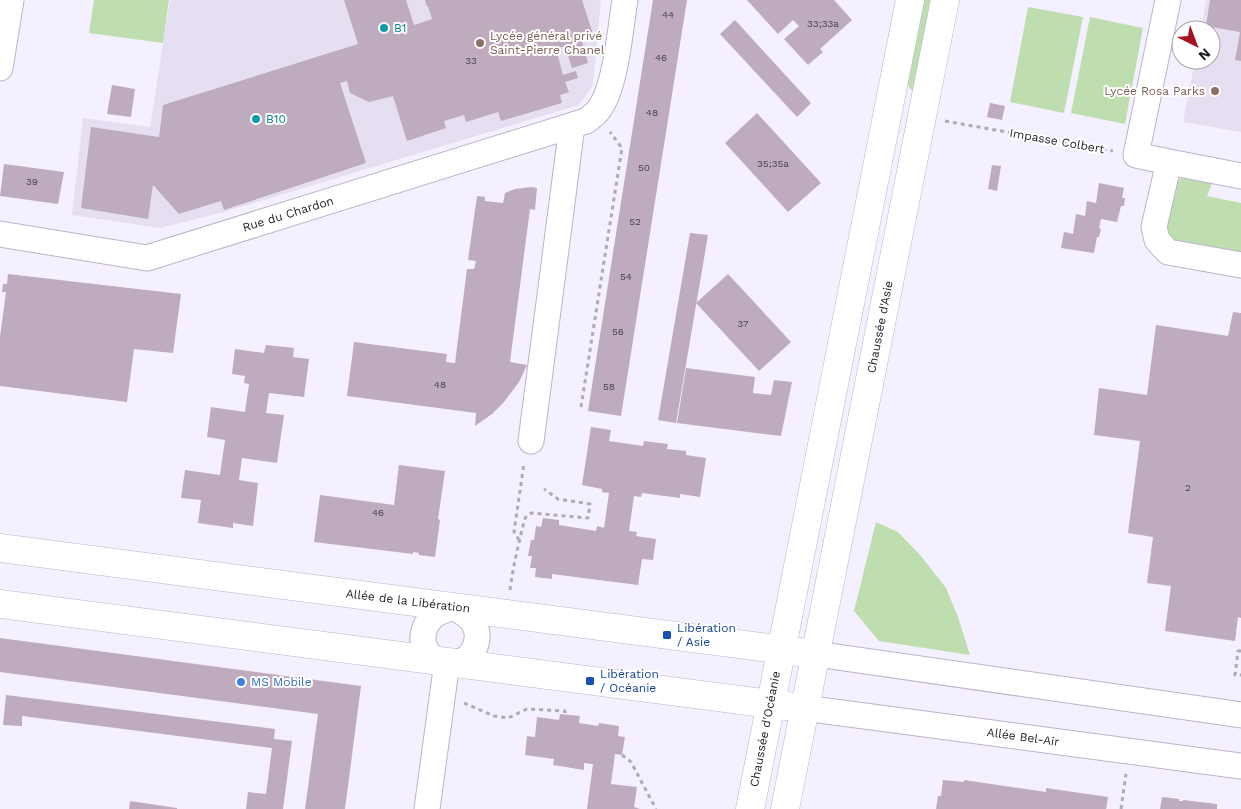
<svg xmlns="http://www.w3.org/2000/svg" width="1241" height="809" font-family="'Work Sans',sans-serif">
	<rect width="100%" height="100%" fill="#f5f0ff"/>
	<path fill="#e6dff2" d="M170 0H601L593 85 579 105 224 212 160 228 72 215 83 118 150 127Z
		M1206 0H1241V132L1183 122 1195 60H1211V30H1201Z"/>
	<path fill="#bedeaf" d="M94 0H169L163 43 89 33Z
		M924 0H934L915 95 907 84Z
		M1028 7 1083 17 1064 113 1010 102Z
		M1090 17 1143 28 1125 124 1071 113Z
		M1188 176 1213 181 1207 196 1241 203V252L1177 242 1170 236 1165 226 1175 184 1180 179Z
		M876 522 898 532 921 556 946 588 958 617 970 655 879 641 854 611Z"/>
	<path fill="#bfabbe" d="M344 0H406L414 25 432 19 428 6 427 7 425 0H582L594 37 582 41 588 63 572 68 565 46 556 49 563 75 576 71 578 78 565 82 569 92 560 95 562 103 501 121 498 112 466 122 464 115 444 121 446 128 407 141 393 96 369 102 350 93 347 81 340 83 366 163 224 210 221 201 179 214 153 185 148 219 81 208 91 127 159 137 163 105 358 44Z
		M653 0H687L621 416 588 411Z
		M747 0H834L852 20 820 49 823 52 808 65 784 39 799 26 793 20 778 34Z
		M1210 0H1241V61L1235 60 1240 32 1206 26Z
		M735 20 811 103 797 117 720 34Z
		M112 85 135 89 131 117 107 114Z
		M990 103 1005 106 1002 120 987 117Z
		M757 113 821 183 788 212 725 143Z
		M4 164 64 172 58 204 0 196Z
		M992 165 1001 166 997 191 988 189Z
		M1099 183 1124 188 1122 198H1125L1124 206H1121L1117 222 1101 219 1099 228 1101 229 1099 237H1097L1094 253 1061 248 1064 232 1073 234 1076 214 1085 216 1087 201 1096 203Z
		M531 187 537 188 535 210 530 209 510 362 527 365 519 382 504 402 492 414 475 426 476 413 347 396 354 342 447 354 446 362 455 363 467 269H474L476 261 468 260 477 196 485 197V201L503 203 505 193 515 189Z
		M690 233 708 235 676 423 658 420Z
		M8 274 181 294 173 353 134 349 127 402 0 386V337L6 292H2L3 284H7Z
		M728 274 791 342 759 371 696 303Z
		M1233 312 1241 313V618L1238 617 1235 641 1165 631 1171 586 1147 583 1153 537 1128 533 1140 441 1094 435 1099 388 1147 395 1156 325 1228 336Z
		M266 345 294 348 293 357 309 359 304 397 269 393 266 413 284 415 277 463 242 458 239 480 258 483 253 526 233 523V528L198 523 201 500 181 498 185 470 220 475 225 440 207 437 211 407 245 412 249 384 244 383 245 376 232 374 235 349 264 353Z
		M686 368 755 377 753 393 771 395 774 380 792 382 781 436 677 423Z
		M591 427 611 430 609 441 643 446 644 441 668 444 667 449 686 451V455L706 458 700 497 680 494V498L642 493 641 497 634 496 629 531 637 532 636 536 656 539 653 560 642 559 638 585 552 574V579L535 577 536 568H530L532 556H528L531 540H534L536 526 541 527 543 518 559 520V525L596 531 597 526 604 528 609 493 602 492V489L582 485Z
		M399 465 445 471 438 519 440 520 435 557 419 555V553L413 552V554L314 542 320 495 394 505Z
		M0 638 361 686 345 809H305L318 714 0 672Z
		M6 695 275 729 274 739 292 741 283 809H246L248 792 266 794 272 748 22 716V726L3 725Z
		M560 714 580 716 579 723 598 726 599 723 619 726 618 736 625 737 622 755 615 754 611 784 637 787 634 807 640 809H587L593 764 584 763V770L553 765 554 759 525 755 527 736 535 737 537 717 559 720Z
		M943 780 964 782V780L1046 792V788L1108 797 1106 809H936L938 796H941Z
		M1162 797 1179 799V801H1183V800L1217 804V809H1160Z
		M130 801 177 808V809H129Z"/>
	<g fill="none" stroke-linecap="round" stroke-linejoin="round">
		<defs>
			<path id="minor" d="M1168 0 1136 155 1169 162
				M0 68 11 0
				M1241 176 1169 162 1154 227 1157 240 1168 252 1241 265
				M0 234 147 258 586 121C589 119 592 116 595 114 616 94 620 29 625 0
				M531 441 572 126
				M816 654 1241 715
				M436 661C434 658 430 656 428 653 418 640 424 622 436 614 441 611 449 609 455 607 461 612 469 616 473 622 483 638 474 659 456 663
				M804 708 1241 766
				M427 809 447 662"/>
			<path id="major" d="M0 548 800 652
				M0 604 787 706
				M750 809 910 0
				M785 809 945 0"/>
		</defs>
		<use href="#minor" stroke="#bcb3cb" stroke-width="27"/>
		<use href="#major" stroke="#bcb3cb" stroke-width="29"/>
		<path stroke="#afaab7" stroke-width="3" stroke-dasharray="4 4" stroke-linecap="butt" d="M945 121 1113 151
			M581 407 622 148 610 132
			M519 540 514 532 524 463
			M510 590C513 566 519 542 525 518L531 513 588 518 590 504 558 499 544 489
			M1241 651H1238L1235 675H1241
			M464 703 494 716 508 718 527 709 565 711V714
			M622 755 631 762 656 809
			M1121 809 1126 774"/>
		<use href="#minor" stroke="#fff" stroke-width="25"/>
		<use href="#major" stroke="#fff" stroke-width="28"/>
	</g>
	<g fill="#0f9aa8" stroke="#fff" stroke-width="2">
		<circle cx="384" cy="28" r="5"/>
		<circle cx="256" cy="119" r="5"/>
	</g>
	<g fill="#8d6e63" stroke="#fff" stroke-width="2">
		<circle cx="480" cy="43" r="5"/>
		<circle cx="1215" cy="91" r="5"/>
	</g>
	<g fill="#1a4fb4" stroke="#fff" stroke-width="2">
		<rect x="662" y="630" width="10" height="10" rx="2.5"/>
		<rect x="585" y="676" width="10" height="10" rx="2.5"/>
	</g>
	<circle fill="#3f7fe0" stroke="#fff" stroke-width="2" cx="241" cy="682" r="5"/>
	<g text-anchor="middle" stroke-width="4" stroke-linejoin="round" paint-order="stroke">
		<g font-size="10" fill="#49414d">
			<text x="668" y="18">44</text>
			<text x="823" y="27">33;33a</text>
			<text x="661" y="61">46</text>
			<text x="471" y="64">33</text>
			<text x="652" y="116">48</text>
			<text x="773" y="167">35;35a</text>
			<text x="644" y="171">50</text>
			<text x="32" y="185">39</text>
			<text x="635" y="225">52</text>
			<text x="626" y="280">54</text>
			<text x="743" y="327">37</text>
			<text x="618" y="335">56</text>
			<text x="440" y="388">48</text>
			<text x="609" y="390">58</text>
			<text x="1188" y="491">2</text>
			<text x="378" y="516">46</text>
		</g>
		<g font-size="12" fill="#0d838f" stroke="#fff" text-anchor="start">
			<text x="394" y="32">B1</text>
			<text x="266" y="123">B10</text>
		</g>
		<g font-size="12" fill="#785e54" stroke="#fff" text-anchor="start">
			<text x="490" y="40">Lycée général privé<tspan x="490" dy="14">Saint-Pierre Chanel</tspan></text>
			<text x="1205" y="95" text-anchor="end">Lycée Rosa Parks</text>
		</g>
		<g font-size="12" fill="#221e27" stroke="#fff">
			<text transform="translate(1057 141) rotate(10)" y="4">Impasse Colbert</text>
			<text transform="translate(288 214) rotate(-17)" y="4">Rue du Chardon</text>
			<text transform="translate(880 327) rotate(-79)" y="4">Chaussée d'Asie</text>
			<text transform="translate(408 601) rotate(7)" y="4">Allée de la Libération</text>
			<text transform="translate(765 729) rotate(-79)" y="4">Chaussée d'Océanie</text>
			<text transform="translate(1023 737) rotate(8)" y="4">Allée Bel-Air</text>
		</g>
		<g font-size="12" fill="#164399" stroke="#fff" text-anchor="start">
			<text x="677" y="632">Libération<tspan x="677" dy="14">/ Asie</tspan></text>
			<text x="600" y="678">Libération<tspan x="600" dy="14">/ Océanie</tspan></text>
		</g>
		<g font-size="12" fill="#366cbe" stroke="#fff" text-anchor="start">
			<text x="251" y="686">MS Mobile</text>
		</g>
	</g>
	<g transform="translate(1196 45) rotate(138)"><circle r="24" fill="#ffffff" stroke="#a7a5a9"/>
	<path d="M0-4L9 19L0 12L-9 19Z" fill="#a81123"/>
	<text y="-8" font-size="14" font-weight="bold" text-anchor="middle" fill="#221e27">N</text>
	</g>
</svg>
